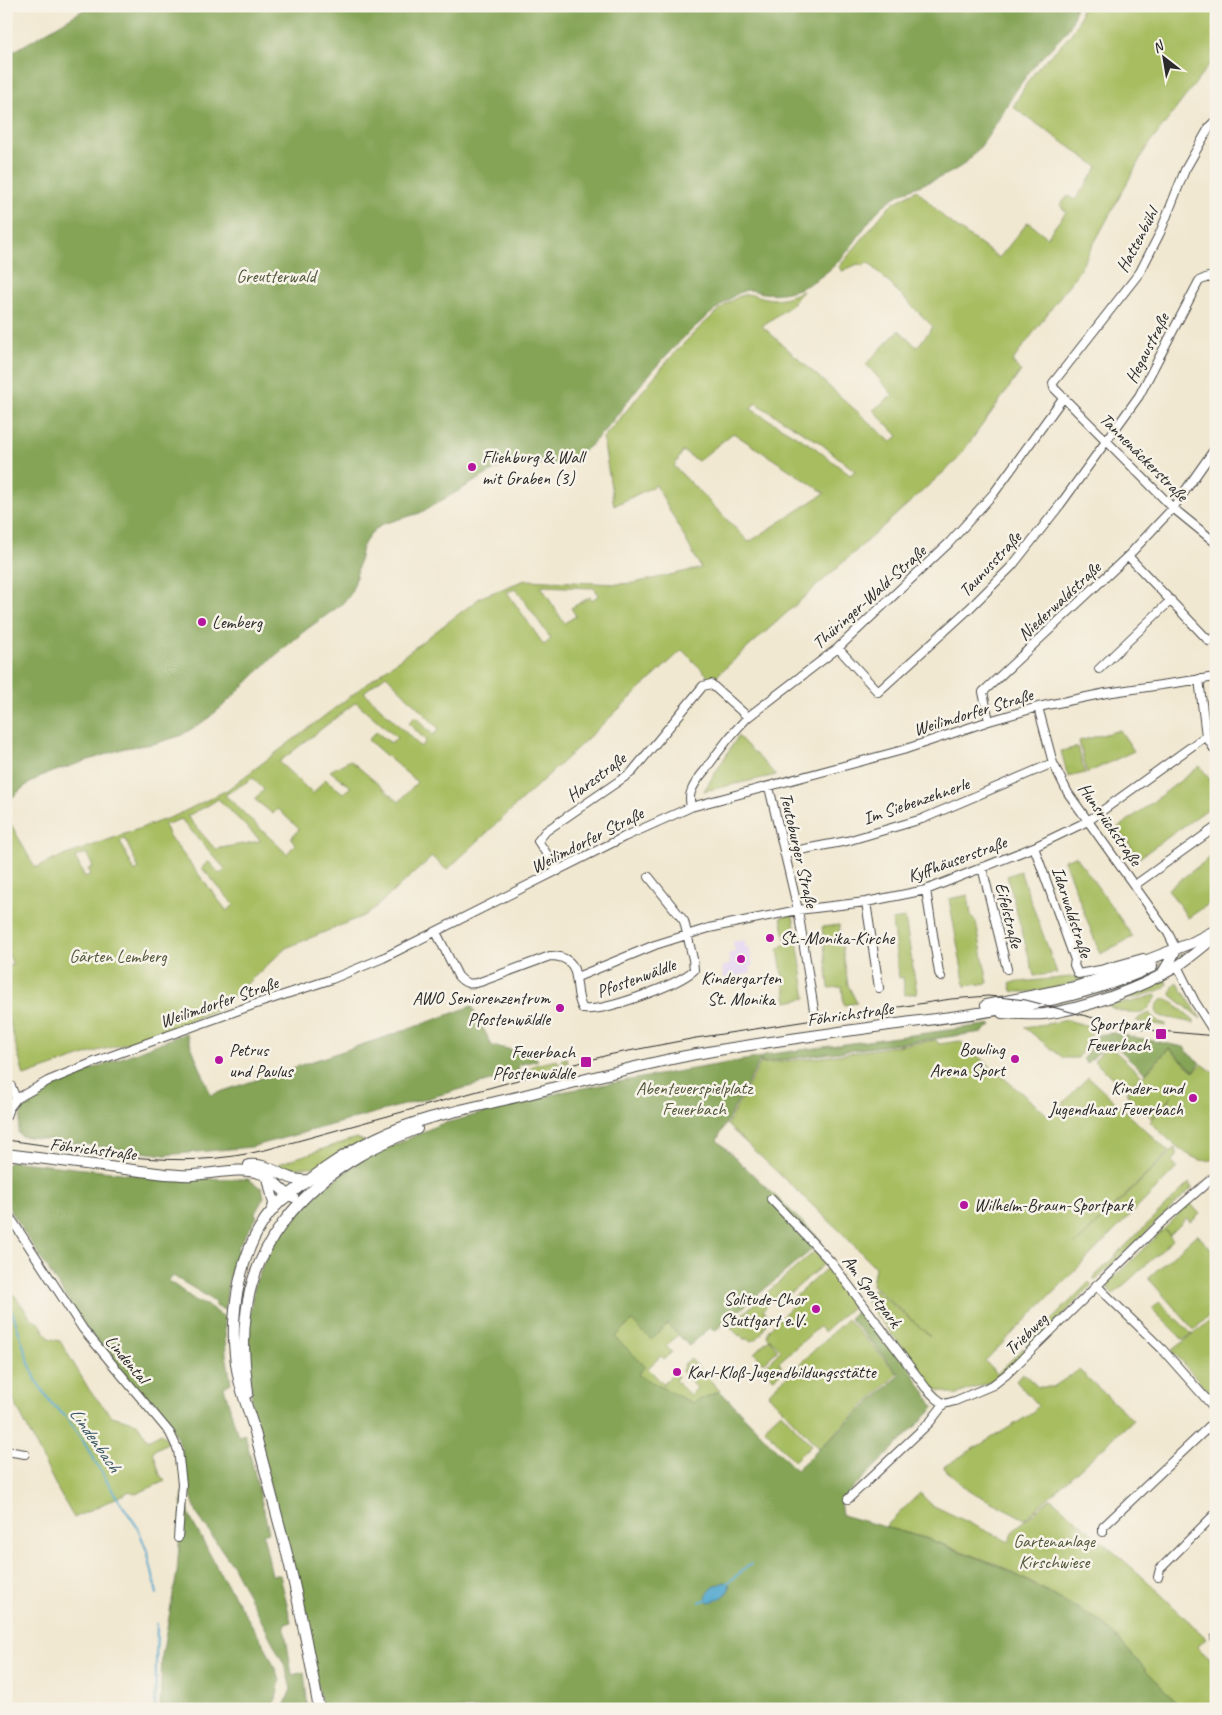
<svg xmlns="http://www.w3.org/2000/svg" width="1222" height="1715" font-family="Caveat,sans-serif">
	<rect width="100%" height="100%" fill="#f7f3e8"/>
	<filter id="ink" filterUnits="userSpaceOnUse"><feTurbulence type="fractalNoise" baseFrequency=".02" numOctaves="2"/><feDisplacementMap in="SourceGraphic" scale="10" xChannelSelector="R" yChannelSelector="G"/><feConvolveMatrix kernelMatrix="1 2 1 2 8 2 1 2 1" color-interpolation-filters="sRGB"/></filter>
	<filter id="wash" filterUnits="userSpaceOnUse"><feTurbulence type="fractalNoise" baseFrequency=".0096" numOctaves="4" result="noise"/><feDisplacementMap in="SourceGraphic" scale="20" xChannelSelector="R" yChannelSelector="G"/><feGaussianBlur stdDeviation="1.12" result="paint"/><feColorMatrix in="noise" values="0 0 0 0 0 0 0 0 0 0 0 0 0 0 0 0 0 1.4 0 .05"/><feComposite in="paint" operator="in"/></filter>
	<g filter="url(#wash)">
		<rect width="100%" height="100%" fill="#f1e8d1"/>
		<path fill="#e2d4f3" d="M744 940 746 948 749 947 753 966 750 967 751 973 724 979 722 967 730 964 728 954 735 952 733 942Z"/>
		<path fill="#a7bd61" stroke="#697446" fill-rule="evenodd" d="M1081 6H1216V56L1145 150 1079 271 1014 359 1012 362 1021 371 957 460 712 680 682 650 447 870 432 857 368 914 286 948 219 1009 184 1023 185 1029 97 1051 24 1076 6 1009V966L13 965 6 949V815L35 868 58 858 177 815 227 790 481 597 525 580 618 584 634 583 701 568 656 485 614 506 603 438C638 399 667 356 707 321 717 312 728 301 740 296 752 291 762 299 773 299 784 299 793 295 803 291L789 307 762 326 891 442 898 436 873 410 893 395 866 364 899 330 917 347 933 327 868 262 863 266 858 264 842 271 839 267 890 205 917 190 948 221 999 258 1028 222 1047 237 1066 212 1060 205 1068 196 1075 200 1098 167 1013 107C1021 93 1028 79 1039 67 1054 49 1082 33 1081 6ZM755 403 819 442 855 471 850 475 814 447 751 409ZM733 433 825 493 749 542 674 466 683 451 698 461ZM541 586 594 588 599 595 592 600 590 597 571 608 576 616 564 623ZM516 589 551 639 544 645 507 592ZM386 675 439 729 433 735 415 716 409 723 426 741 421 747 364 692ZM356 702 397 738 391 743 376 732 368 740 417 782 399 802 350 760 330 771 351 787 343 793 325 779 313 794 279 762ZM253 778 264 790 254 799 273 814 278 809 299 829 291 838 295 844 287 854 225 795ZM218 799 260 840V841L215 849 187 816 207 806ZM181 819 225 869 220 874 208 861 202 868 234 905 227 911 169 836 164 825ZM125 839 139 869 135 872 120 841ZM86 853 93 867 88 869 91 874 85 877 75 857Z
			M1120 730 1134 751 1087 773 1079 741Z
			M738 736 776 775 704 791Z
			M1078 747 1085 773 1068 777 1061 751Z
			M1200 766 1216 788V803L1139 858 1118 828Z
			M1216 853V899L1188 918 1168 889Z
			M1076 856 1133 937 1100 954 1064 860Z
			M1020 871 1057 973 1034 976 1007 876Z
			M968 895 971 915 976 922 988 983 965 986 949 899Z
			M793 915 806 998 787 1002 778 950 786 943 781 917Z
			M905 918 917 993 905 995 903 977 899 978 892 920Z
			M839 925 848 985 857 1003 844 1005 842 987 829 988 822 927Z
			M1100 974C1077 982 1036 996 1012 991L1010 983Z
			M1165 977 1167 985 1163 989C1148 993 1129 1003 1114 998Z
			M1177 982 1201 1019 1171 995 1173 986Z
			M1155 995 1157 997C1153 1001 1149 1009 1144 1012 1136 1016 1116 1011 1109 1006L1112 1004 1132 1002Z
			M1166 999 1172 1002 1194 1020V1023L1159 1016C1153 1008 1157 1001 1166 999Z
			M1150 1013 1159 1022 1166 1024V1026L1136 1021 1140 1017Z
			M1067 1020 1095 1028 1078 1058H1063L1024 1027 1053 1023Z
			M936 1040 939 1044 960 1041 1050 1117 1088 1077 1169 1152 1075 1245 1175 1148 1177 1152V1156L1172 1161 1177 1168 985 1361 998 1375V1373L1023 1348 1026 1352 1000 1376 999 1375 990 1382 955 1395 934 1389 864 1299 874 1289 930 1336 872 1285 875 1267 841 1232 727 1125 760 1064 823 1057Z
			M1108 1045 1141 1075 1127 1091 1094 1061Z
			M1169 1049 1194 1072 1202 1064 1216 1074V1157C1198 1173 1163 1133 1150 1122L1172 1096 1152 1118 1126 1094Z
			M567 1058 568 1063 512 1078 535 1065 557 1060 558 1063 562 1062V1059Z
			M356 1138 364 1141 320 1167H303L284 1171 278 1164Z
			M1189 1183 1192 1188 1096 1280 1093 1278Z
			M1190 1203 1200 1214 1191 1222 1187 1218 1170 1235 1164 1229Z
			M1164 1229 1173 1240 1113 1295 1106 1285Z
			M1197 1234 1216 1255V1309L1194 1330 1148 1278Z
			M815 1251 824 1264 786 1297 781 1292 763 1310 769 1316C764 1326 763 1340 749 1341L746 1338 745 1340 741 1335 739 1336 730 1327 731 1324Z
			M827 1268 854 1305 824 1332 819 1327 779 1362 783 1370 774 1378 762 1369 781 1350 767 1336 769 1329 794 1304 791 1300Z
			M6 1272 12 1280 10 1289 31 1318 40 1324 49 1338 60 1341 90 1391 112 1416 137 1423 148 1440 161 1433 169 1442 153 1451 160 1475 165 1481 136 1494 130 1491 74 1518 59 1492 13 1399 6 1377Z
			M1089 1282 1092 1285 1029 1349 1026 1345Z
			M1159 1302 1192 1334 1183 1340 1152 1309Z
			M1216 1316V1400L1172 1351Z
			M847 1319 898 1374 819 1448 768 1394Z
			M632 1321 668 1324 678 1335 666 1346 672 1352 664 1359 661 1356 648 1368 663 1384 675 1373 678 1377 675 1380 690 1395 697 1388 682 1371 685 1363 691 1359 720 1391 692 1403 638 1375 615 1337Z
			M769 1339 778 1350 764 1363 754 1353Z
			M1079 1370 1133 1420 1025 1519 966 1489 943 1467 1028 1416 1038 1406 1016 1381 1023 1373 1038 1387H1053Z
			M781 1412 811 1445 794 1461 764 1428Z
			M920 1493 932 1505 1009 1542 1015 1529 1051 1498 1144 1578 1207 1639 1197 1647 1216 1664V1709H1182L1102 1622 999 1565 926 1538 885 1527Z"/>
		<path fill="#85a457" stroke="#586841" d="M90 6H1076C1074 14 1073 22 1069 28 1061 39 1051 48 1042 57 1035 64 1028 73 1022 82 1003 107 987 148 960 167 936 183 906 186 884 205 870 217 861 234 850 248 838 264 823 277 805 286 793 292 777 295 763 293 759 292 753 290 748 290 741 291 733 296 727 301 695 324 668 352 643 382 622 406 600 444 571 459 548 470 523 459 498 468L420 513 383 524 371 533 362 547 355 582 350 595 341 605 307 629 270 660 224 705 206 720 180 736 153 744 125 748 41 776 24 787 6 803V56Z
			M472 1006 492 1046 531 1053 538 1060 519 1065 518 1072 494 1080 251 1147 165 1155 21 1136 18 1132 23 1104 51 1085 186 1033 211 1095 409 1029Z
			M992 1024 983 1032 760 1063 764 1055Z
			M1113 1033 1184 1047 1190 1055 1201 1063 1194 1071 1169 1048 1145 1073 1110 1041 1087 1064 1083 1059 1098 1035Z
			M762 1057 717 1140 822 1241 716 1330 710 1328 689 1346 668 1324 651 1340 632 1321 615 1337 645 1366 638 1375 692 1403 720 1391 796 1470 900 1375 849 1318 860 1309 909 1367 934 1408 840 1501 842 1515 927 1539 999 1566 1102 1622 1182 1709H323L252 1410 248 1326 255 1284 270 1248 295 1215 326 1186 360 1161 438 1125 566 1091Z
			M10 1161 167 1178 248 1179 262 1188 264 1197 255 1213 257 1217 237 1248 239 1252 228 1282 225 1310 215 1306V1301L173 1276 169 1281 195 1300 210 1307 224 1317 226 1354 231 1383 224 1387 238 1436 245 1434 269 1532 263 1534 272 1575H280L291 1622 284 1625 292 1675 304 1672 308 1709H283L291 1689 285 1666 233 1566 197 1514 187 1482 181 1447 173 1430 129 1380 85 1327 11 1212 6 1202V1166Z
			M183 1490 191 1519 220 1573 266 1648 280 1680 276 1699 271 1709H160L162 1655 177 1573Z"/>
		<path fill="#52a9cf" stroke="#3e6a7d" d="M725 1582 730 1585C728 1596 718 1601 708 1602L706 1599C708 1589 716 1585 725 1582Z"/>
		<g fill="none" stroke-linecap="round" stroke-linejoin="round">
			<path stroke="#52a9cf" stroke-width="2" d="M6 1301 13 1314 29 1363 37 1382 51 1403 66 1417 83 1441 114 1493 138 1528 148 1554 157 1594
				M726 1584 751 1564
				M700 1602 707 1599
				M155 1709 157 1624"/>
		</g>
	</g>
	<g filter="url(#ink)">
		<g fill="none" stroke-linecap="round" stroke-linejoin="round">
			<path stroke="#c9c2b0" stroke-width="10" stroke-dasharray="10 5" stroke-linecap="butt" d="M1152 967 1197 945"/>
			<defs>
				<path id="minor" d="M1216 120 1210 126 1185 170 1160 233 1140 272 1053 383 1054 388 1173 508 1216 543
					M1128 556 1209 641 1216 636
					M838 648 878 692 970 608 1012 566 1060 505 1139 396 1199 281 1208 277 1216 280
					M1099 669 1171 600
					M1199 679 1206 736 1216 752
					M1038 707 1053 763 1068 793 1168 933 1176 949
					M989 721 983 692 1128 556 1173 508 1216 447
					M769 787 798 910 814 1010
					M691 807C690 802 689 797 691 792 694 783 700 776 706 769 719 750 732 733 748 717L838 648 949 543 994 493 1063 398
					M1034 847 1075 960 1074 965 1078 974 1100 970 1143 958
					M784 853 847 841 922 819 1053 763
					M982 867 1007 969
					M558 871 538 841 546 831 632 772 703 686 711 684 748 717
					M1135 885 1216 827
					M926 890 939 973 941 977
					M866 902 879 988
					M436 932 458 976C465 984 471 985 480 982L550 956C587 956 571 991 583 1009 604 1012 678 985 694 970L693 959 684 921 649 877
					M1177 966 1195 1002 1216 1035
					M577 977 655 945 709 928 798 910 866 902 926 890 1034 847 1088 821 1206 736
					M6 1083 11 1086 16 1099
					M6 1116 9 1108 16 1099 48 1081 97 1061 253 1005 332 979 383 958 624 837 691 807 903 750 989 721 1038 707 1106 693 1216 677
					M771 1199 831 1262 926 1388 936 1398 944 1404
					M6 1211 83 1329 170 1433 178 1450 182 1484 178 1538
					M1096 1285 1162 1349 1216 1410
					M6 1451 25 1454
					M848 1499 930 1422 944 1404 955 1401 993 1385 1007 1374 1162 1222 1216 1175
					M1103 1532V1527L1216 1420
					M1158 1577 1160 1569 1216 1513
					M1215 1638 1216 1637"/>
				<path id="major" d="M1162 974 1171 959 1176 949
					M986 1005 1075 987 1096 980 1191 943 1216 930
					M1002 1013C1016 1014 1030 1015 1044 1014 1085 1009 1140 988 1176 967 1190 958 1203 947 1216 936
					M6 1154 165 1174C174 1174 183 1176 192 1175 214 1174 241 1166 262 1174 275 1179 281 1192 293 1197
					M249 1165C275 1163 284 1183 309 1180
					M268 1178 274 1204 272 1211
					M248 1393C245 1367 242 1340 246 1314 253 1246 301 1190 359 1156 377 1145 397 1137 417 1129
					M319 1709C309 1654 299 1600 285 1546 275 1509 266 1473 256 1436 251 1416 242 1396 238 1375 227 1320 238 1241 281 1201 311 1178 342 1154 376 1138 422 1116 472 1108 521 1096 576 1082 630 1067 686 1056 753 1043 821 1035 889 1025 978 1013 1070 1005 1152 967"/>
			</defs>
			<use href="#minor" stroke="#494744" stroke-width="10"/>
			<use href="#major" stroke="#494744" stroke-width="12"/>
			<use href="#minor" stroke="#fff" stroke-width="8"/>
			<use href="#major" stroke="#fff" stroke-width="10"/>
			<path stroke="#2b2b2b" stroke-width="1" d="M6 1140C95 1151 176 1172 265 1150L608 1055 696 1038 951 999 988 996 1026 1000 1101 1020 1149 1030 1216 1036"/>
		</g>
	</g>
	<g fill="#b5179e" stroke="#f7f3e8" stroke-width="2">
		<circle cx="472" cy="467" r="5"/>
		<circle cx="202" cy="622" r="5"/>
		<circle cx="770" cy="938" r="5"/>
		<circle cx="741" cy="959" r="5"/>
		<circle cx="560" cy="1008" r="5"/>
		<rect x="1155" y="1028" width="12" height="12" rx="2.5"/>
		<circle cx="1015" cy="1059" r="5"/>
		<circle cx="219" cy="1060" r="5"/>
		<rect x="580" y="1056" width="12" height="12" rx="2.5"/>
		<circle cx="1193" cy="1098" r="5"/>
		<circle cx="964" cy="1205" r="5"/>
		<circle cx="816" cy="1309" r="5"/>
		<circle cx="677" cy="1372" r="5"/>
	</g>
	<g text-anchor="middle" stroke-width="5" stroke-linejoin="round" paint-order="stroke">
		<g font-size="18" fill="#2b2b2b" stroke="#f7f3e8">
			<text transform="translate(1137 240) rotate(-62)" y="6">Hattenbühl</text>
			<text transform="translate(1147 348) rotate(-63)" y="6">Hegaustraße</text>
			<text transform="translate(1144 457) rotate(45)" y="6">Tannenäckerstraße</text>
			<text transform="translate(990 564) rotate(-47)" y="6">Taunusstraße</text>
			<text transform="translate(869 597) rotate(-42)" y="6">Thüringer-Wald-Straße</text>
			<text transform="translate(1059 601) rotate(-43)" y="6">Niederwaldstraße</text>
			<text transform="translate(973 712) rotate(-17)" y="6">Weilimdorfer Straße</text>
			<text transform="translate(596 777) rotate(-37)" y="6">Harzstraße</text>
			<text transform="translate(916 801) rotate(-19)" y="6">Im Siebenzehnerle</text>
			<text transform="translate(1110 824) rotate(55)" y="6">Hunsrückstraße</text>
			<text transform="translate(587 840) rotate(-27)" y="6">Weilimdorfer Straße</text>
			<text transform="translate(799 850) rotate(77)" y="6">Teutoburger Straße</text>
			<text transform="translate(957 859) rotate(-20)" y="6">Kyffhäuserstraße</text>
			<text transform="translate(1072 912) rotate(72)" y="6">Idarwaldstraße</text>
			<text transform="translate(1009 915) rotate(76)" y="6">Eifelstraße</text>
			<text transform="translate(636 978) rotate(-20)" y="6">Pfostenwäldle</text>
			<text transform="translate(219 1002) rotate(-19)" y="6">Weilimdorfer Straße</text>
			<text transform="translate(850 1014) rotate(-8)" y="6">Föhrichstraße</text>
			<text transform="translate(93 1149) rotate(7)" y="6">Föhrichstraße</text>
			<text transform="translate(872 1291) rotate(53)" y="6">Am Sportpark</text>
			<text transform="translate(1026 1334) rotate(-44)" y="6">Triebweg</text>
			<text transform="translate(127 1359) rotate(50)" y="6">Lindental</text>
		</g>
		<g font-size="18" fill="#50573b" stroke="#f7f3e8">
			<text x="276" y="282">Greutterwald</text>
			<text x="118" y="962">Gärten Lemberg</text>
			<text x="694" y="1094">Abenteuerspielplatz<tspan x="694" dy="21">Feuerbach</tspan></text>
			<text x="1054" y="1547">Gartenanlage<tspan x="1054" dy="21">Kirschwiese</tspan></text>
		</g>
		<g font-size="18" fill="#2b2b2b" stroke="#f7f3e8" text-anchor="start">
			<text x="482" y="463">Fliehburg &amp; Wall<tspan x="482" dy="21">mit Graben (3)</tspan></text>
			<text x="212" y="628">Lemberg</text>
			<text x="780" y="944">St.-Monika-Kirche</text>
			<text x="741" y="984" text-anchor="middle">Kindergarten<tspan x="741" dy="21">St. Monika</tspan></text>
			<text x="550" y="1004" text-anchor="end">AWO Seniorenzentrum<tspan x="550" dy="21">Pfostenwäldle</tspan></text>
			<text x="1150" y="1030" text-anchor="end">Sportpark<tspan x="1150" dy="21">Feuerbach</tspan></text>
			<text x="1005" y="1055" text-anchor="end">Bowling<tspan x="1005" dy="21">Arena Sport</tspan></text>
			<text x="229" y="1056">Petrus<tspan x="229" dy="21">und Paulus</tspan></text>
			<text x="575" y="1058" text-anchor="end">Feuerbach<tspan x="575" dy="21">Pfostenwäldle</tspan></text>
			<text x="1183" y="1094" text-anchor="end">Kinder- und<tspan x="1183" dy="21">Jugendhaus Feuerbach</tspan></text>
			<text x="974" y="1211">Wilhelm-Braun-Sportpark</text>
			<text x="806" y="1305" text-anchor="end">Solitude-Chor<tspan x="806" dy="21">Stuttgart e.V.</tspan></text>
			<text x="687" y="1378">Karl-Kloß-Jugendbildungsstätte</text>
		</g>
		<g font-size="19" font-style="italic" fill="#395764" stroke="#f7f3e8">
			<text transform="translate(96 1439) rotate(55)" y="7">Lindenbach</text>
		</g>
	</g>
	<rect width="1222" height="1715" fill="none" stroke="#f7f3e8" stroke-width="25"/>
	<g transform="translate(1164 58) rotate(329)" stroke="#f7f3e8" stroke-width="4" paint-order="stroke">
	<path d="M0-4L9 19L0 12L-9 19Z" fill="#2b2b2b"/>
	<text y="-8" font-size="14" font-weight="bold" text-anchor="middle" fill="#2b2b2b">N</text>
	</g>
</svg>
